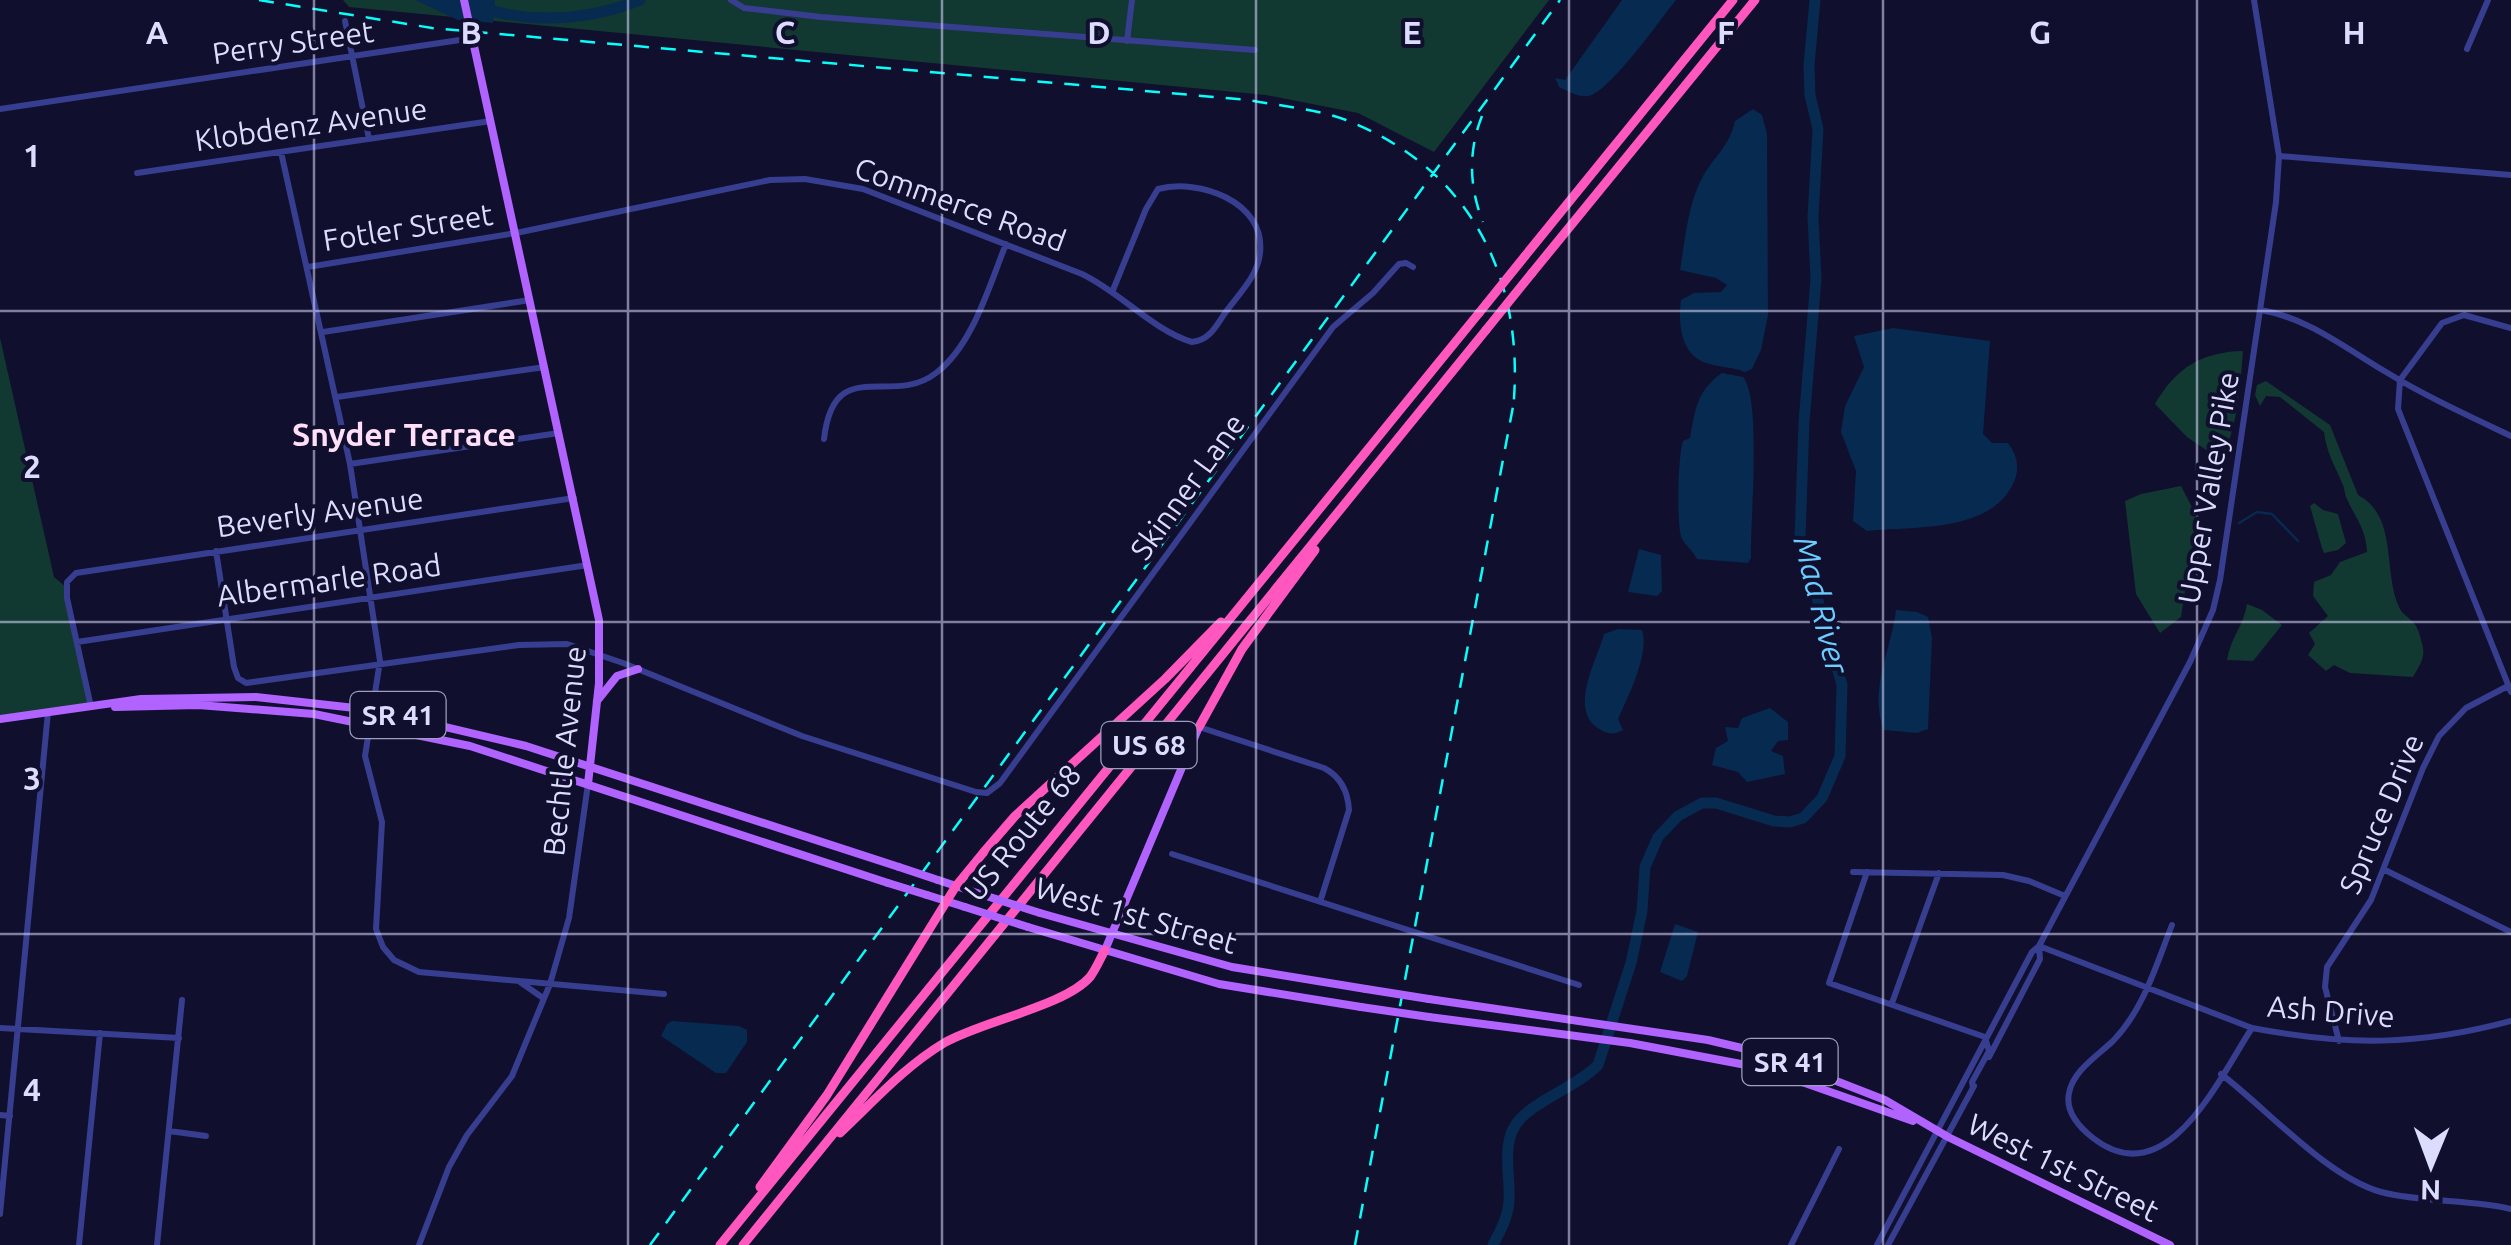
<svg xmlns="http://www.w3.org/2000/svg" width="2511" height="1245" font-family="Ubuntu,sans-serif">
	<rect width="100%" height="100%" fill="#110f2e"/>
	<path fill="#123832" d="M343 0H1549L1434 152 1358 113 1266 95 349 7Z
		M0 338 54 577 66 587 91 707 0 718Z
		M2243 351C2240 388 2238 426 2221 460L2187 437 2155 404C2176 368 2201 352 2243 351Z
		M2266 381 2330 425 2358 495C2399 516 2382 574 2400 609 2404 616 2412 619 2416 626 2419 631 2422 643 2423 648 2425 659 2418 668 2413 677L2350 673 2334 665 2326 671 2308 655 2315 644 2309 633 2328 616 2313 596 2314 582 2331 575 2340 562 2367 552C2366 529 2356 519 2347 499 2344 494 2345 488 2342 483 2336 468 2326 452 2324 432L2280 397 2266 396 2260 406 2255 395 2257 385Z
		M2181 486 2194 511 2200 550 2187 579 2181 617 2160 633 2136 594 2125 501 2141 494Z
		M2314 503 2323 510 2338 514 2346 543 2338 550 2324 553 2322 548 2310 506Z
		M2247 604 2262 610 2282 625 2253 661 2227 660C2230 639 2244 625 2247 604Z"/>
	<path fill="#062a50" d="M415 0H495L493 23 458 20Z
		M1622 0H1676C1660 20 1611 90 1589 96 1579 98 1568 91 1559 87L1555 78 1565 80Z
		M1753 109 1762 115 1767 134 1768 315 1761 350 1752 369 1745 372C1732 367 1718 367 1706 363 1680 354 1678 322 1681 300L1694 293 1721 292 1727 285 1716 278 1680 270C1685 240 1688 203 1703 176 1716 154 1729 147 1735 121Z
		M1893 328 1990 341 1983 434 1992 443H2008C2019 457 2020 471 2012 486 1987 533 1913 526 1867 531L1853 521 1856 471 1841 432 1845 406 1864 367 1854 336Z
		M1722 373 1743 377C1762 399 1750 521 1751 558L1748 563 1697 559C1693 551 1686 546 1682 539 1676 527 1678 455 1683 441L1690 438C1695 410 1697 390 1722 373Z
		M1639 549 1661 555 1662 591 1657 596 1628 592Z
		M1896 610 1917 612 1928 617 1932 638 1928 729 1917 733 1884 730C1868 692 1892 647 1896 610Z
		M1618 629 1642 630C1650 653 1628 697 1618 719L1623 730C1615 734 1609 735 1601 730 1566 712 1598 658 1604 634Z
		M1770 708 1788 722V740L1778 741 1771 751 1783 756 1785 774 1747 782 1738 772 1712 765 1716 748 1728 741 1725 727 1738 728 1742 718Z
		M1675 924 1698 932 1687 976 1682 981 1660 972Z
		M672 1021 739 1026 747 1030V1042L726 1073H716L661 1036 667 1024Z"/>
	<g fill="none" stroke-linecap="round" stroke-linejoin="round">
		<path stroke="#062a50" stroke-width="2.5" d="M2239 523 2257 512 2272 514 2298 541"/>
		<path stroke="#062a50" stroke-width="11" d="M458 0C516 24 581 24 640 0
			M1493 1245C1500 1231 1508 1218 1509 1201 1511 1175 1499 1140 1521 1118 1539 1099 1576 1087 1598 1065L1631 963 1642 911 1645 867 1658 837 1678 816 1702 803H1716L1774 821 1790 822 1803 818 1822 798 1840 756 1842 685 1800 538 1804 422 1816 279 1813 217 1818 129 1810 95 1809 65 1815 0"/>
		<path stroke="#373e90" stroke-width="6" d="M731 0 744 8 821 17 1255 50
			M345 21 369 139
			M1127 41 1132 0
			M2467 49 2488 0
			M0 109 473 38
			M281 152 350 464 380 661 365 756 382 822 376 929 383 947 394 960 419 972 664 994
			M2279 156 2511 175
			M137 173 491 121
			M308 267 516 233 770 180 805 179 863 189 1082 274C1120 292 1154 331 1192 342 1210 340 1216 326 1225 313 1238 295 1258 276 1260 253 1266 202 1199 178 1158 189L1146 209 1113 290
			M2261 310C2308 318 2345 348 2386 372 2425 396 2469 416 2511 436
			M2511 328 2464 315 2442 323 2400 380 2398 409 2511 692
			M323 332 530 300
			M337 397 545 367
			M824 439C834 353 891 408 936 373 973 345 989 286 1006 244
			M350 464 559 433
			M216 551 234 667 238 678 246 683 519 645 567 644 623 663 802 736 976 792 987 793 1000 783 1333 327 1373 293 1399 264 1406 263 1413 267
			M77 642 588 565
			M91 707 67 598V582L76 573 574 498
			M1199 727 1324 768C1341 777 1348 791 1349 810L1320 902
			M1172 854 1579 985
			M2385 870 2511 932
			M1853 872 2003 875 2029 881 2065 896
			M1867 872 1829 983 1985 1037 1989 1051 1972 1082 1973 1088
			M2172 925C2156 965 2144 1009 2113 1041 2097 1056 2073 1071 2069 1093 2065 1112 2079 1127 2093 1138 2167 1196 2219 1078 2252 1028
			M2039 946 2252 1028C2346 1046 2419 1046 2511 1021
			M520 982 543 998
			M1892 1003 1939 873
			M0 1028 179 1038
			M2339 1041 2325 987 2327 967 2371 900 2423 768 2439 736 2466 708 2508 686
			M1989 1057 2040 959 2039 947
			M2221 1074C2267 1109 2327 1177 2381 1192 2424 1203 2469 1199 2511 1209
			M0 1115 10 1116
			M169 1131 206 1136
			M0 1214 48 712
			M79 1245 100 1033
			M157 1245 182 1000
			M419 1245 449 1167 467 1135 512 1076 550 984 569 918 588 784
			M1791 1245 1839 1149
			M1877 1245 2032 952 2039 946 2190 662 2213 610 2220 580 2276 202 2279 156 2254 0
			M1888 1245 1974 1086"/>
		<path stroke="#b163ff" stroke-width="8" d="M464 0 599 620V683L588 784
			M597 701 617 676 638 669
			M115 707 198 705 314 714 470 746 888 883
			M0 719 141 699 256 697 373 710 526 746 899 867
			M938 880 977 893
			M927 895 965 907
			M1040 913 1232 967 1366 989
			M1028 927 1219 984 1361 1007
			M1105 950 1199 727
			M1429 999 1708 1040 1767 1054 1885 1100 1948 1137 2170 1245
			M1429 1017 1630 1043 1762 1068 1913 1121"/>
		<path stroke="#ff57bd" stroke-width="9" d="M1525 256 1733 0
			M1532 273 1755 0
			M1199 727 1242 649 1315 550
			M840 1133C873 1102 904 1067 944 1043 982 1021 1065 1006 1090 977 1096 969 1100 959 1105 950
			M760 1187 827 1095 956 886 983 853 1015 816 1165 679 1221 622
			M720 1245 1479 313
			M743 1245 1486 330"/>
		<path stroke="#08fff9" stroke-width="2.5" stroke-dasharray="15 12" stroke-linecap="butt" d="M259 0 432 28 1248 100C1281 106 1316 109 1346 120 1472 169 1526 281 1513 410
			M1482 116C1468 151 1469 187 1483 222
			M650 1245 1560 0
			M1355 1245 1515 396"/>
		<path stroke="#b163ff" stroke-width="8" d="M899 867 938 880
			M888 883 927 895
			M977 893 1040 913
			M965 907 1028 927
			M1366 989 1429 999
			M1361 1007 1429 1017"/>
		<path stroke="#ff57bd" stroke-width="9" d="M1479 313 1525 256
			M1486 330 1532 273"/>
	</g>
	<path fill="none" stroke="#dcdcff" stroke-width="2.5" stroke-opacity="0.55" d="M314 0V1245M628 0V1245M942 0V1245M1256 0V1245M1569 0V1245M1883 0V1245M2197 0V1245M0 311H2511M0 622H2511M0 934H2511"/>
	<g text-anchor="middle" stroke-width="8" stroke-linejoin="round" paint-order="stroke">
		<g fill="#110f2e" stroke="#9f9ec0" stroke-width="2.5">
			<rect x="350.5" y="692" width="95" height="46" rx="8"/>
			<rect x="1101.5" y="722" width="95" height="46" rx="8"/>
			<rect x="1742.5" y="1039" width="95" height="46" rx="8"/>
		</g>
		<g font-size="28" font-weight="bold" fill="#dcdcff">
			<text x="398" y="725">SR 41</text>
			<text x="1149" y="755">US 68</text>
			<text x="1790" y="1072">SR 41</text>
		</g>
		<g font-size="30" fill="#dcdcff" stroke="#110f2e">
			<text transform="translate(293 43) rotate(-8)" y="10">Perry Street</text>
			<text transform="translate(311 125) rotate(-8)" y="10">Klobdenz Avenue</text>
			<text transform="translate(960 205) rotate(20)" y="10">Commerce Road</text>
			<text transform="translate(408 228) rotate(-9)" y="10">Fotler Street</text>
			<text transform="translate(1188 487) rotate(-54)" y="10">Skinner Lane</text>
			<text transform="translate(2209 488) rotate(-80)" y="10">Upper Valley Pike</text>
			<text transform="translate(320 513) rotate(-8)" y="10">Beverly Avenue</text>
			<text transform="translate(329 581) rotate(-8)" y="10">Albermarle Road</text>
			<text transform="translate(565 751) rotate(-84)" y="10">Bechtle Avenue</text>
			<text transform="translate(2382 814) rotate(-67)" y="10">Spruce Drive</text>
			<text transform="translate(1023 833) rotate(-51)" y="10">US Route 68</text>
			<text transform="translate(1136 916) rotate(16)" y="10">West 1st Street</text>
			<text transform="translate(2331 1012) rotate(5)" y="10">Ash Drive</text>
			<text transform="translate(2063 1168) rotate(26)" y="10">West 1st Street</text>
		</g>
		<g font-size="32" font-weight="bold" fill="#ffdef7" stroke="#110f2e">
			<text x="404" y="446">Snyder Terrace</text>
		</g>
		<g font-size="32" font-style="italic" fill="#6acdff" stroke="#110f2e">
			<text transform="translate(1821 605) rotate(76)" y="11">Mad River</text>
		</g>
	</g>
	<g font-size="32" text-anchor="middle" font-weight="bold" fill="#dcdcff" stroke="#110f2e" stroke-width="8" stroke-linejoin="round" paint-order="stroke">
		<text x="157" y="44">A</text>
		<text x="471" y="44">B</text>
		<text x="785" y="44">C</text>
		<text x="1099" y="44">D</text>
		<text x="1412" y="44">E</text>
		<text x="1726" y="44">F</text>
		<text x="2040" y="44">G</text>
		<text x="2354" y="44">H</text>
		<text x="32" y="167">1</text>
		<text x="32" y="478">2</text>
		<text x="32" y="790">3</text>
		<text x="32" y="1101">4</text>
	</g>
	<g transform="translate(2431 1165) rotate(181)" stroke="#110f2e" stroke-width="8" paint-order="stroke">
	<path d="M0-8L18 38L0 25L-18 38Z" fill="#dcdcff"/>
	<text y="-15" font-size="28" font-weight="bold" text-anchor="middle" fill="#dcdcff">N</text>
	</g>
</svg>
